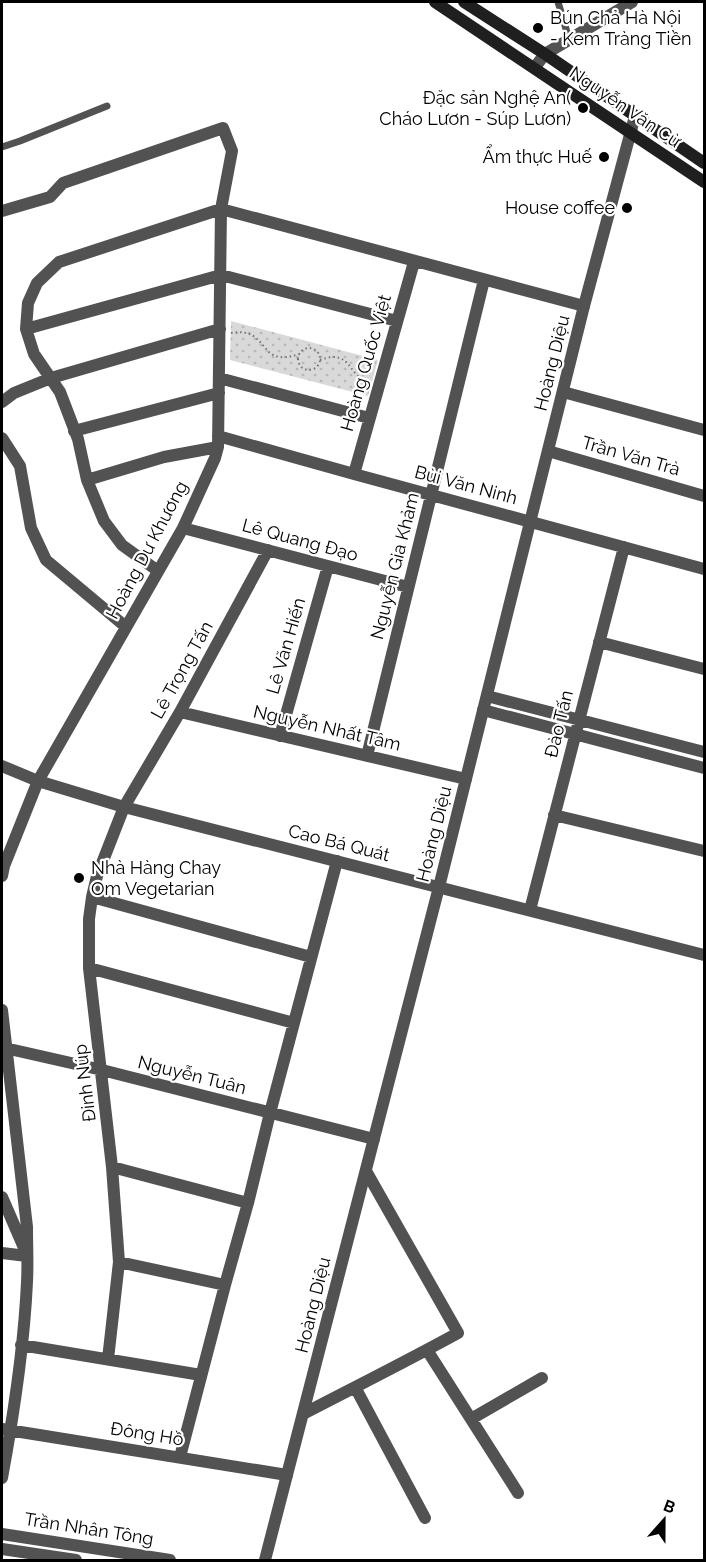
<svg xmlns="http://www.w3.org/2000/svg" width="706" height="1562" font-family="Raleway,sans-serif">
	<defs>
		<pattern id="park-dots" width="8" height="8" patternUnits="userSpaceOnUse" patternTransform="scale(1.5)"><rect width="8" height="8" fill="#d9d9d9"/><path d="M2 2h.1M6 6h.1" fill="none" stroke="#b8b8b8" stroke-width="1.8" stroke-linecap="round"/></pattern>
	</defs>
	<rect width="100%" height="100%" fill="#fff"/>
	<path fill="url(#park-dots)" d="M231 321 378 360 368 396 230 360Z"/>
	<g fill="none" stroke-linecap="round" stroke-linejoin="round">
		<path stroke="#747474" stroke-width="2" stroke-dasharray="1.5 3" stroke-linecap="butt" d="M231 333C271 326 256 369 299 354
			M298 359a11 11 0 1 1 22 0a11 11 0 1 1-22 0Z
			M320 360C352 348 347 376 369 383"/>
		<path stroke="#525252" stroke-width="7" d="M558 2 569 39
			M2 147 20 141 107 106"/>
		<path stroke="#525252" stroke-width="12" d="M535 67 545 54 632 2
			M2 211 50 197 63 183 223 128 232 151 221 209 218 447 215 458 183 528 38 781 4 866 2 876
			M26 329 221 275 397 321
			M219 378 369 418
			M563 392 704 430
			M2 402 14 393 51 378 220 329
			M74 431 219 393
			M218 436 354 474 704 569
			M2 438 20 466 31 528 46 560 126 627
			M548 451 704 496
			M354 474 414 262
			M87 480 164 457 218 447
			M183 528 408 587
			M158 571 122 545 104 521 87 480 78 439 60 392 34 354 26 329 28 303 37 283 59 262 221 209 584 306
			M599 642 704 669
			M487 696 704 752
			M483 710 704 768
			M180 712 466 779
			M280 736 328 566
			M367 756 484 280
			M554 815 704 851
			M92 897 311 957
			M530 910 624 547
			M89 968 294 1023
			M2 1010 27 1227C27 1246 28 1264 27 1282 24 1347 14 1413 2 1478
			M2 1048H5L102 1070 374 1139
			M112 1167 248 1203
			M2 1197 25 1250
			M2 1253 27 1256
			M119 1262 225 1285
			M21 1345 201 1375
			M427 1350 518 1493
			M108 1359 119 1262 112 1167 89 968V919L92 897 97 876 124 807 180 712 268 550
			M355 1387 425 1518
			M303 1414C355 1387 407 1361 458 1333L366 1171
			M471 1419 542 1378
			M2 1429 287 1475
			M180 1457 225 1285 248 1203 270 1113 337 861"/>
		<path stroke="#525252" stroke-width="12" d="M2 766 38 781 124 807 704 955
			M2 1534 170 1560
			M2 1549 76 1560
			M265 1560 439 887 584 306 635 116"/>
		<path stroke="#1f1f1f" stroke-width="12" d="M435 2 704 182
			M464 2 545 54 704 163"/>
	</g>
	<g fill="#000" stroke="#fff" stroke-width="2">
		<circle cx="538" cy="28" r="6"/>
		<circle cx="583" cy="108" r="6"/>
		<circle cx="604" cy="157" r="6"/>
		<circle cx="627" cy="208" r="6"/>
		<circle cx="79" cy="878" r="6"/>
	</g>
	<g text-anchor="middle" stroke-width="4.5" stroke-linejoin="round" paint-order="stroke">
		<g font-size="18" fill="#000" stroke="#fff" text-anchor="end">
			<text x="550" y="24" text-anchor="start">Bún Chả Hà Nội<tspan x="550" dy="21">- Kem Tràng Tiền</tspan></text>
			<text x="571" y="104">Đặc sản Nghệ An(<tspan x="571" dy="21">Cháo Lươn - Súp Lươn)</tspan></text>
			<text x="592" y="163">Ẩm thực Huế</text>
			<text x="615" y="214">House coffee</text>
			<text x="91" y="874" text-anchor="start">Nhà Hàng Chay<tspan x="91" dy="21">Om Vegetarian</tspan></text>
		</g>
		<g font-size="18" fill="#000" stroke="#fff">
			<text transform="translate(625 107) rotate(34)" y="6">Nguyễn Văn Cừ</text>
			<text transform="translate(366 363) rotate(-74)" y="6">Hoàng Quốc Việt</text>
			<text transform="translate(552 363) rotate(-76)" y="6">Hoàng Diệu</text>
			<text transform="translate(631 456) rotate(16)" y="6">Trần Văn Trà</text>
			<text transform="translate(466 485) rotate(15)" y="6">Bùi Văn Ninh</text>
			<text transform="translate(300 540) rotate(15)" y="6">Lê Quang Đạo</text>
			<text transform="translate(147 550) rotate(-62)" y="6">Hoàng Dư Khương</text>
			<text transform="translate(395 566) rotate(-76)" y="6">Nguyễn Gia Khảm</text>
			<text transform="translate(286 646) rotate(-74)" y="6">Lê Văn Hiến</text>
			<text transform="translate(182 670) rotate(-61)" y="6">Lê Trọng Tấn</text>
			<text transform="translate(559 724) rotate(-76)" y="6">Đào Tấn</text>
			<text transform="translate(327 728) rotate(13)" y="6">Nguyễn Nhất Tâm</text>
			<text transform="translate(434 834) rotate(-76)" y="6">Hoàng Diệu</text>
			<text transform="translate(339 843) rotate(14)" y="6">Cao Bá Quát</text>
			<text transform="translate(192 1075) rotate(14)" y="6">Nguyễn Tuân</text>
			<text transform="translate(85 1083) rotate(-97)" y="6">Đinh Núp</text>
			<text transform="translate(313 1305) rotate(-76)" y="6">Hoàng Diệu</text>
			<text transform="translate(147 1434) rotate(9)" y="6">Đông Hồ</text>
			<text transform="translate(89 1529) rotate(9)" y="6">Trần Nhân Tông</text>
		</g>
	</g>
	<rect width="706" height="1562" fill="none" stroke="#000000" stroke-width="6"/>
	<g transform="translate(664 1520) rotate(21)" stroke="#ffffff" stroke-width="4.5" paint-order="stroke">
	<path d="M0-4.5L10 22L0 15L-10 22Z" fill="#000000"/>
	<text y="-9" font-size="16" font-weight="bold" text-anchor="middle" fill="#000000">B</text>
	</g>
</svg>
